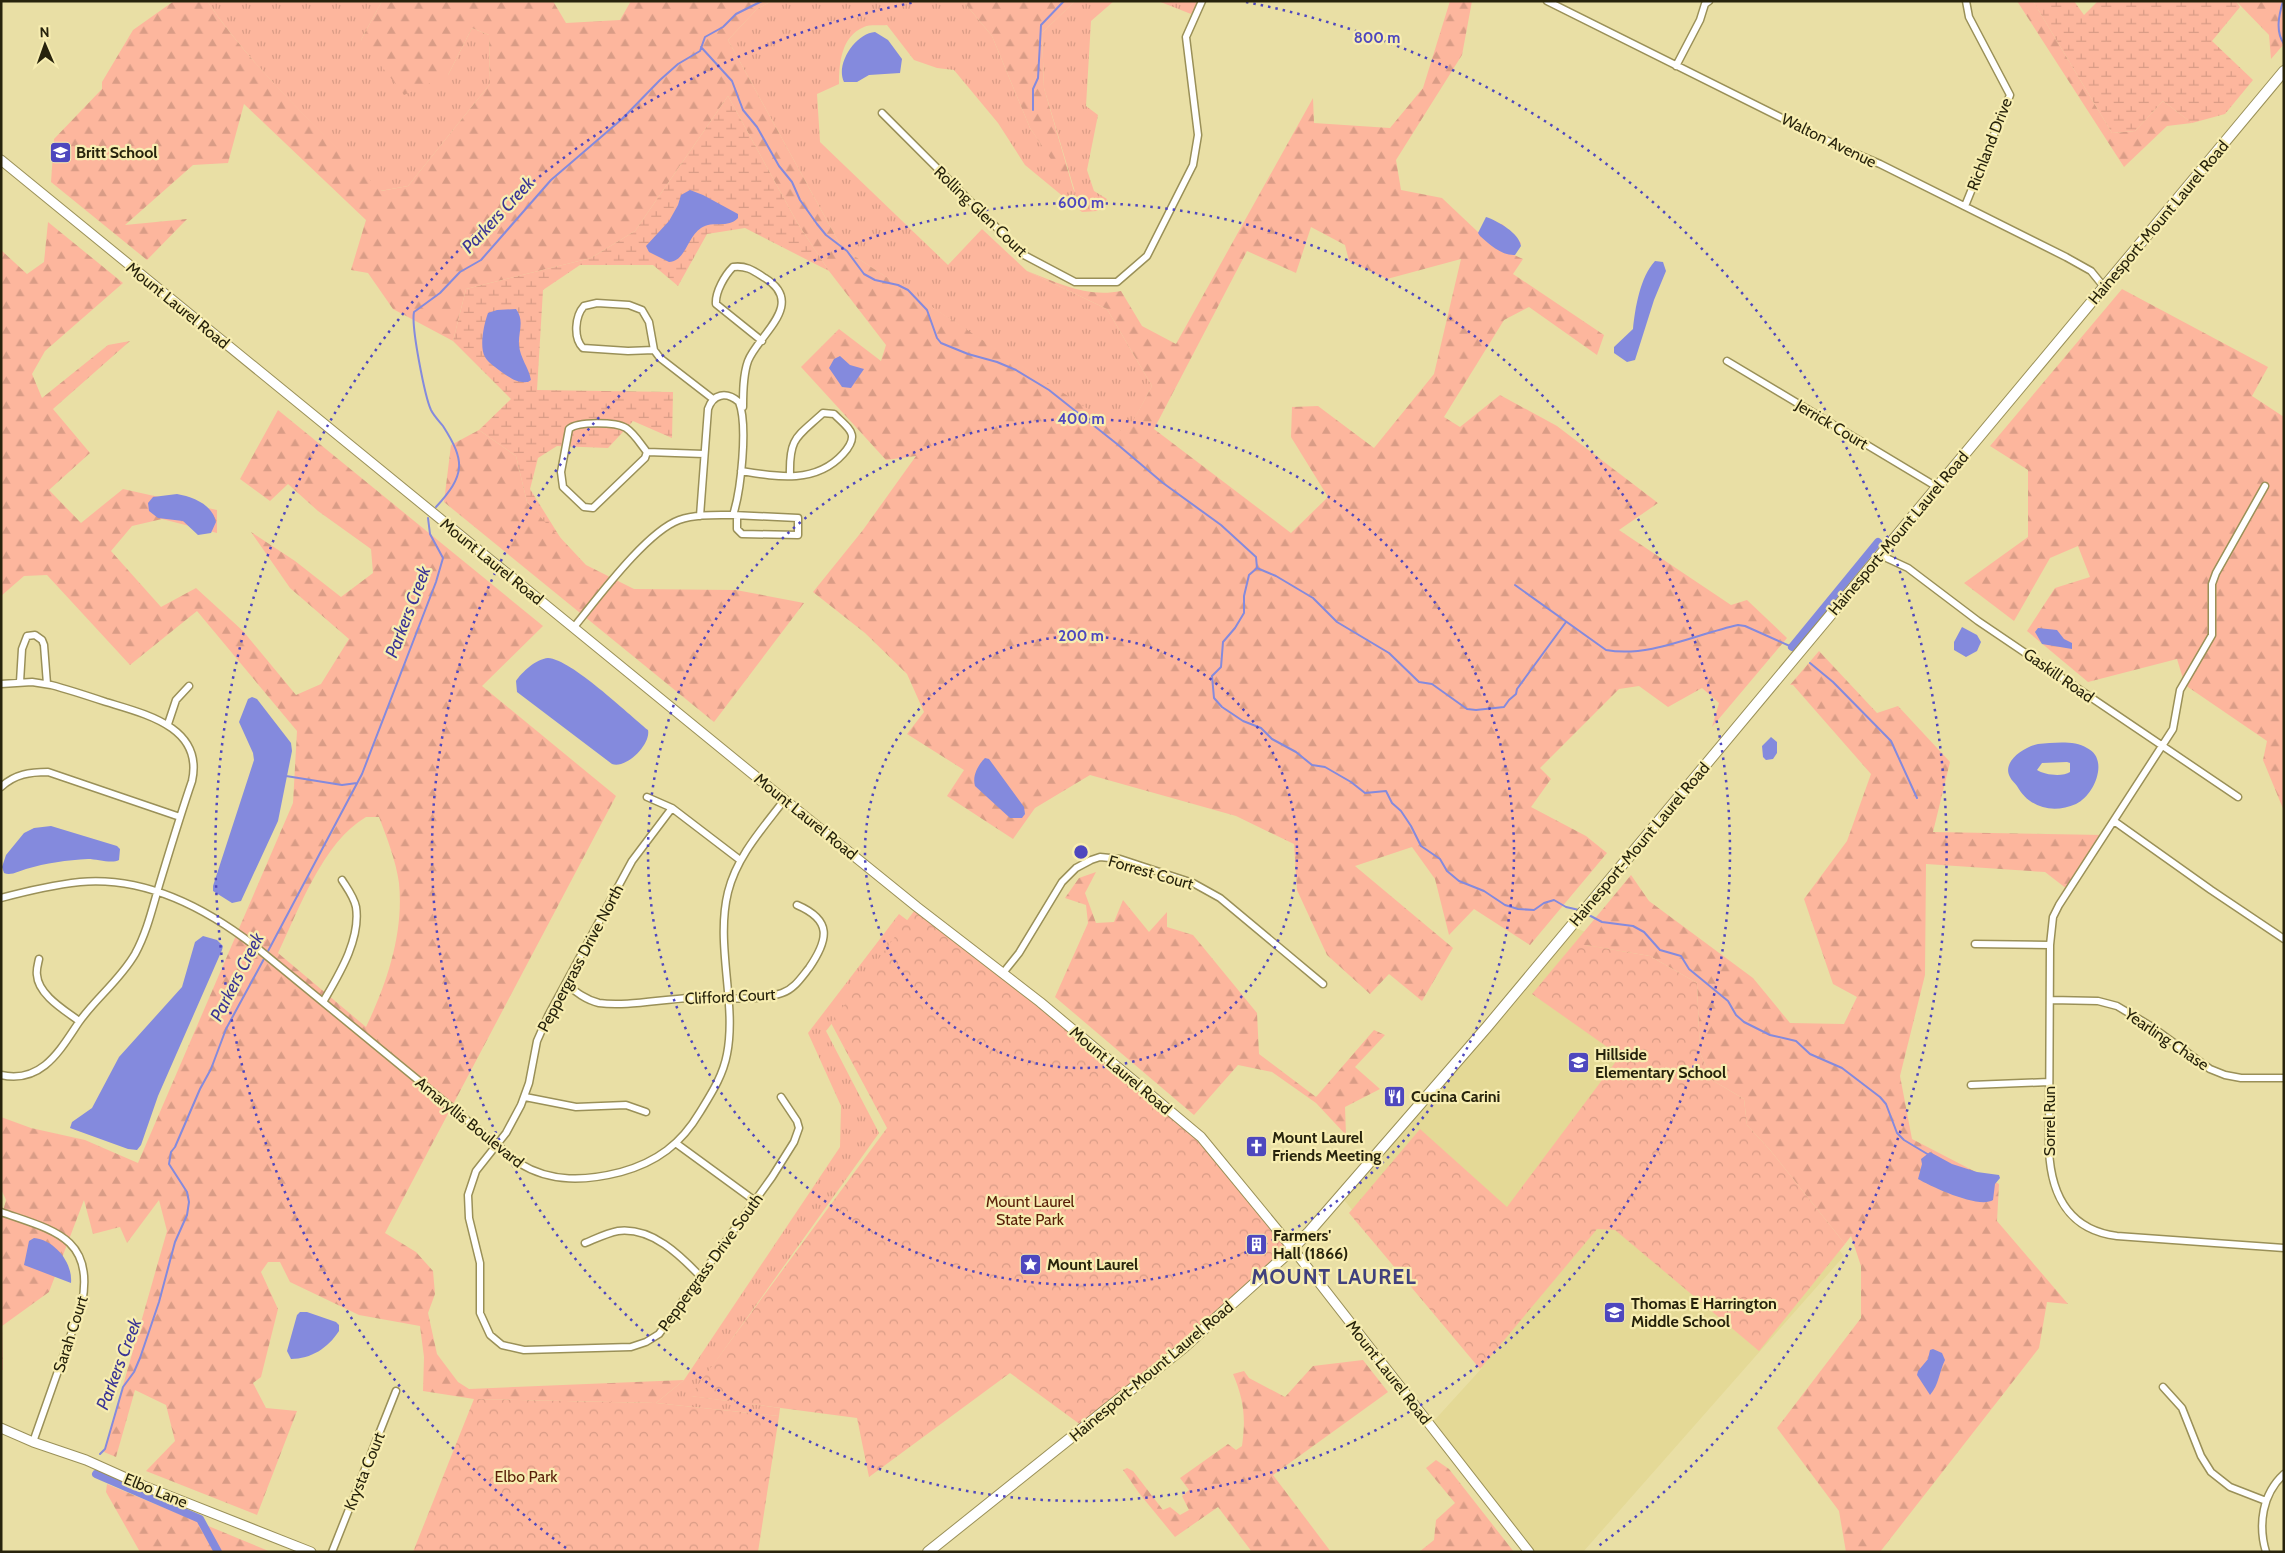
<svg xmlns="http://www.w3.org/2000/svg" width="2285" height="1553" font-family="Cabin,sans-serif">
	<defs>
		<pattern id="grass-tufts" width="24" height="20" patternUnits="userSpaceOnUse" patternTransform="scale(1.25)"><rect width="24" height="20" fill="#fdb69d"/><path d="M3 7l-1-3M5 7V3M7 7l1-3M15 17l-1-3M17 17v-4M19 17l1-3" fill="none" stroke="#d99c86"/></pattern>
		<pattern id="forest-firs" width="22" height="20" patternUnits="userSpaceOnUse" patternTransform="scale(1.25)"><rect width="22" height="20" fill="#fdb69d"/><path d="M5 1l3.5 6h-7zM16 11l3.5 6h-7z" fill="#d99c86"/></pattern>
		<pattern id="wetland-marsh" width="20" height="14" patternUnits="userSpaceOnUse" patternTransform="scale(1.25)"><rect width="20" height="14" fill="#fdb69d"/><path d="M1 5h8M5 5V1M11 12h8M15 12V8" fill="none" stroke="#d99c86"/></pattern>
		<pattern id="park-crowns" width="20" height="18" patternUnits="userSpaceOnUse" patternTransform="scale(1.25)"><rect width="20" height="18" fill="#fdb69d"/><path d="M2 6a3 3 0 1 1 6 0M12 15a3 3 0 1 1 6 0" fill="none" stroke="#d99c86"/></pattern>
	</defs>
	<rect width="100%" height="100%" fill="#e9dfa5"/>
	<path fill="#e4d996" d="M1571 926 1631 951 1713 1093 1844 1256 1583 1552H1529L1431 1424 1482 1368 1340 1195Z"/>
	<path fill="url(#grass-tufts)" d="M207 1H382L361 40 448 75 472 28 489 35 490 84 408 186 380 191C321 130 255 72 207 1Z
		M772 1H963L992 36 1030 128 1075 192 1044 88 1042 33 1075 1H1114L1091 21 1086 106 1098 115 1087 170 1094 191 1107 199 1097 211 1082 212 1025 165 998 123 954 70 937 68 914 60 887 25C881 26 870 24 864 27 841 36 839 64 839 84L817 94 820 142 948 265 982 229 1027 271 1107 309 1152 386 1126 435 842 248 728 40 757 9Z
		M1158 1H1202L1191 14Z
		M899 914 911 923 826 1031 879 1133 691 1396 780 1408 779 1416 656 1403 684 1380 840 1147 841 1106 808 1033Z"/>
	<path fill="url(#forest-firs)" fill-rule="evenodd" d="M174 1H207C255 72 321 130 381 191L408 186 490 84 489 35 472 28 448 75 404 95 361 40 382 1H553L566 23 620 20 631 1H772L757 9 728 40 842 248 1126 434 1152 386 1107 309 1027 271C1058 283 1087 298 1121 291L1142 326 1176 344 1313 98 1314 123 1390 128 1423 88 1450 1H1472L1462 55 1396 160 1401 190 1442 198 1478 232 1502 224 1521 243 1514 255 1523 259 1513 274 1604 335 1597 355 1529 307 1504 320 1444 417 1460 427 1500 395 1557 426 1658 503 1619 530 1731 605 1747 600 1787 638 1712 727 1719 703 1702 688 1668 707 1639 686 1619 689 1540 768 1551 779 1531 807 1586 836 1607 853 1530 945 1474 909 1449 935 1435 879 1412 847 1355 866 1453 948 1422 1001 1389 974 1370 994 1327 955 1297 890 1294 844 1236 816 1090 775 1035 808 1013 839 947 796 964 770 907 734 924 712 907 674 865 633 813 592 863 530 916 456 886 460 801 367 839 329 881 361 886 345 829 271 798 224 728 96 635 231 591 258 466 289 453 341 393 309 368 273 351 270 366 220 244 104 228 163 193 165 125 225 187 219 147 260 51 182 54 139 102 89V82L133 30ZM1311 227 1345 245 1349 261 1387 279 1461 259 1434 374 1374 448 1318 406 1292 407 1291 437 1328 497 1291 533 1154 429 1247 251 1296 273Z
		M963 1H1075L1042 33 1044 88 1075 195 1030 128 992 36Z
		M2017 1H2033L2112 133 2135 131 2163 101 2192 123 2167 126 2124 167Z
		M2236 1H2284V44L2271 59 2269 35Z
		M48 222 123 283 45 351 32 374 42 398 108 345 130 341 53 409 90 453 49 490 81 523 123 489 217 510V533L162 519 132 526 111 551 161 607 196 588 243 631 296 695 321 684 349 639 290 588 251 532 295 561 341 597 373 573 371 549 318 511 288 484 270 501 240 479 278 410 543 626 482 686 616 796 385 1233 416 1252 433 1271 435 1294 428 1313 437 1354 458 1382 469 1389 684 1380 656 1403 474 1399 423 1391 424 1357 420 1326 359 1315 290 1282 280 1262H268L261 1272 278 1309 261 1377 253 1383 266 1408 297 1411 257 1515 146 1471 175 1441 166 1405 135 1390 116 1457 104 1452 167 1231 159 1200 127 1243 120 1227 93 1234 84 1200 49 1292 2 1326 3 1370H1V1218L6 1200 1 1189V1117L31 1128 85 1140 138 1163 293 803 297 731 197 611 130 665 47 575 24 576 1 596V250L27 274 44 262ZM366 817H379C387 838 396 861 399 883 404 933 387 983 366 1027L278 953C299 909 323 842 366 817Z
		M2122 289 2268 367 2252 396 2284 417V811L2263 760 2267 741 2185 685 2177 659 2088 682 2027 631 2055 588 2090 577 2078 546 2050 558 2014 621 1964 583 2028 537V470L1990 446Z
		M479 430 516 456 527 502 586 565 634 589 736 590 804 603 714 722 444 502 451 445Z
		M1819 651 1877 713 1898 706 1950 762 1933 832 2104 835 2067 889 2045 872 1926 864 1925 975 1900 1076 1912 1139 1999 1184 1997 1221 2068 1304 2047 1302 2039 1348 1880 1552H1846L1839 1511 1777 1428 1861 1318V1266L1851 1236 1845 1244 1770 1150 1747 1125 1744 1099 1712 1080 1700 1053 1697 983 1650 956 1586 945H1573L1631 875 1649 901 1753 978 1790 1023 1844 1024 1857 997 1833 984 1804 899 1847 841 1871 774 1793 685H1790Z
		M1096 872 1085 893 1096 923 1114 922 1123 900 1149 932 1167 912V927L1193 935 1257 1013 1259 1054 1316 1097 1374 1030 1385 1035 1355 1067 1380 1089 1345 1107 1346 1135 1316 1103 1272 1072 1238 1065 1194 1115 1055 997 1088 923 1086 905 1065 898 1079 878Z
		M1363 1360 1388 1392 1273 1475 1331 1552H1252L1218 1507 1175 1537 1139 1493 1123 1470 1127 1468 1133 1471 1163 1510 1170 1507 1180 1515 1189 1510 1182 1496 1189 1490 1180 1478 1228 1444 1236 1450 1242 1446C1246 1418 1244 1400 1233 1374L1244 1371 1249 1378 1285 1397 1313 1366Z
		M1436 1460 1449 1469 1514 1552H1419L1434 1540 1436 1520 1455 1503 1426 1468Z
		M107 1484 271 1552H140L106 1492Z"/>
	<path fill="url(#wetland-marsh)" d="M2033 1H2074L2084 15 2098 1H2236L2240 7 2212 41 2253 80 2225 114 2192 123 2163 101 2135 131 2112 133Z
		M728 96 798 224 829 271 745 228 707 234 678 286 653 265H580L543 290 537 390 673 392 672 438 633 421 608 448 557 446 538 458 530 489 563 542 527 502 516 456 479 430 511 399 453 341 466 289 591 258 635 231Z"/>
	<path fill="url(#park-crowns)" d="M917 907 1201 1137 1293 1249 1085 1428 1010 1373 869 1477 857 1418 690 1396 887 1128 831 1023Z
		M1573 945H1586L1650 956 1697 983 1700 1053 1712 1080 1744 1099 1747 1125 1770 1150 1845 1244 1759 1351 1615 1230 1597 1229 1480 1369 1349 1213 1420 1129 1507 1207 1620 1056 1532 994Z
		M474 1399 656 1403 779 1416 758 1552H413Z"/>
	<path fill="#848add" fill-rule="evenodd" d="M875 32 888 40 902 59 900 73 869 75 857 82H844C835 64 856 33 875 32Z
		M690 190 703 195 738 214V218C728 229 713 220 701 228 687 237 686 261 669 262L649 252 646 246 669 221 678 205 681 195Z
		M1486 217C1498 221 1519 233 1521 246L1515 255C1502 256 1489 244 1480 236L1478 233Z
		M1655 261 1663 262 1666 271 1654 300 1635 360 1627 362 1614 353V347L1633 329C1635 309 1640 277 1655 261Z
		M516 309C525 321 518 332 519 345 520 358 529 368 531 380L528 382C517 383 512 379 503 373 497 368 489 364 485 357 479 346 484 324 488 313L497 310Z
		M840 356 850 365 864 369 851 388 842 387 829 368 834 359Z
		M177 494C193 497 212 504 216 522L211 533 198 535 183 521 158 518 149 511 148 503 153 497Z
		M1962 627 1977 635 1981 642 1977 651 1966 657 1954 650V642Z
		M2038 628 2057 630 2064 639 2072 643V649L2042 644 2035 632Z
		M548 658C571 659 628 714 648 730 651 744 627 769 612 764L517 692 516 681C522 672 536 659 548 658Z
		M252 697 257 699 291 743 292 751 278 821 241 901 232 903 213 891V886L254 760 253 753 239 722 248 699Z
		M1771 737 1777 742V753L1773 759 1766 760 1763 757 1762 746Z
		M2038 744C2053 743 2074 740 2087 748 2110 759 2094 796 2076 804 2053 814 2029 808 2017 786 2015 783 2011 780 2010 777 2001 761 2026 746 2038 744ZM2067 762 2070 763V772C2063 777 2044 775 2037 770L2042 763Z
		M985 758 989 759 1024 807 1025 814 1022 818H1010L975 786C972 776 978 765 985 758Z
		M51 826 117 846 120 849 119 860C112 864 97 859 88 859 67 860 46 863 26 869 19 871 11 876 4 873L2 867 6 855 24 833 34 828Z
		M203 936 217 940 223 946 222 950 158 1096 141 1145 137 1150 128 1149 70 1128 72 1122 92 1108 119 1057 182 987 195 942Z
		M1930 1152 1952 1164 1977 1172 1999 1175 2000 1178 1995 1184 1993 1200C1979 1209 1932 1187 1918 1179L1922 1164 1921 1159Z
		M34 1238C55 1240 73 1263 71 1283L24 1265 29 1241Z
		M307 1312 336 1322 339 1325V1331C328 1348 311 1359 291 1359L287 1351 297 1315 300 1312Z
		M1930 1350 1933 1349 1942 1353 1945 1360C1939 1372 1939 1385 1930 1395L1917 1375 1918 1371 1928 1359Z"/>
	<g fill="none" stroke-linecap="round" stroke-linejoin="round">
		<path stroke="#848add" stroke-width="2" d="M2283 1C2279 15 2275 31 2284 44
			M701 47 732 81 743 110 757 127 779 166 792 182 800 200 817 224 826 235 847 251 864 274 875 280 898 285 908 290 927 310 937 338 941 343 968 354 997 362 1016 370 1049 390 1117 444 1163 483 1221 525 1256 557 1257 568 1249 575 1244 596V613L1235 628 1223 642 1221 667 1212 676 1214 698 1222 707 1243 721 1261 728 1272 739 1296 752 1312 765 1325 767 1351 782 1365 793 1386 791 1392 803 1401 811 1411 826 1421 846 1440 859 1447 871 1459 881 1484 891 1505 905 1518 909 1534 910 1544 903 1554 900 1566 907 1579 910
			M1033 110V89L1038 78 1041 25 1064 1
			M436 507C465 475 466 462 443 426 439 421 434 416 431 410 425 397 411 327 414 312L440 293 460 272 481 260 551 180 622 119 660 80 678 64 700 51 705 37 723 27 736 14 762 1
			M1257 568 1276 576 1313 598 1337 622 1389 653 1419 682 1432 684 1467 709 1476 710 1504 707 1509 700 1516 694 1517 689 1566 622
			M1515 585 1606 650C1650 658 1696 634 1738 625L1745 626 1792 647
			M1810 663 1833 682 1891 741 1917 798
			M286 776 342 785 357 783
			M1585 913 1602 922 1633 926 1644 932 1660 950 1681 956 1689 969 1728 1001 1736 1015 1744 1022 1770 1035 1796 1041 1810 1054 1842 1068 1880 1097 1886 1104 1897 1133 1904 1140 1929 1155
			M267 953 362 774 436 582 443 558 430 534 428 518
			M100 1454 105 1449 123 1387 134 1372 140 1358 159 1302 175 1242 187 1215 189 1202 187 1192 169 1164 171 1152 175 1147 200 1089 211 1069 226 1029 265 957"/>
		<path stroke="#848add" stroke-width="8" d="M1792 647 1878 542
			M96 1474 200 1519 218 1552"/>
		<defs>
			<path id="street" d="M1547 1 1840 147 1880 164 2066 257 2091 271 2104 287
				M1676 66 1700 20 1705 4 1709 1
				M882 113 1024 255 1075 282H1117L1147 256 1193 165 1198 135 1186 37 1202 1
				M1965 206 2010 95 1969 17 1966 1
				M597 303 629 305 642 310 649 322 654 350 628 351 583 348C573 338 575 316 584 306Z
				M654 350 660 358 713 399
				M1727 361 1937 487
				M743 407C743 393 743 375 748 361 758 335 807 304 765 278 754 271 746 265 733 267 725 275 715 292 716 304L762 341
				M647 452 645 458 593 508 584 507 563 487 561 472 569 429C578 421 616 422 626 428 635 434 641 445 647 452L704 454
				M741 471C777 477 816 484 843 454 861 434 849 429 834 414L823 413C797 437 789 437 790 475
				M2265 486 2216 573 2212 584V635L2180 690 2173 729 2059 905 2053 917 2050 945 2049 1150C2051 1195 2069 1230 2117 1236L2284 1248
				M733 515 798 518V535L742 534 737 529V516
				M1880 555 1908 568 1978 621 2238 797
				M574 627C597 599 646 532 679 520 696 514 715 515 733 515 741 491 748 425 739 402 726 391 713 394 708 409L700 516
				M20 682 22 649 27 636 35 635 42 640 44 645 47 684
				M1 684 32 682 51 685C70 690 88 696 106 702 145 714 204 727 192 781 181 813 171 846 161 879 153 905 148 930 135 954 120 980 96 998 79 1022 60 1050 42 1084 1 1075
				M168 724 176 700 189 686
				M1 787C15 774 30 772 48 772L180 817
				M647 797 672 808 740 860
				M672 808 632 861 548 1016 537 1041 529 1083 521 1105 506 1133 476 1171 468 1195 469 1218 480 1263V1313L490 1335 502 1345 524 1350 631 1347 646 1342 659 1334 772 1177 794 1142 799 1128 797 1121 781 1097
				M2114 821 2211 890 2284 939
				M1 898C27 891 53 885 80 882 146 876 206 908 256 947L519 1163C551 1183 586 1181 621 1172 657 1162 681 1144 700 1112 711 1094 723 1076 727 1054 737 1003 715 945 728 892 737 856 763 828 785 799
				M1975 944 2050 945
				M39 959C38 964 36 970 37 975 38 995 66 1011 79 1021
				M1003 973 1019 953 1062 882 1076 868 1091 860 1100 857 1120 859 1193 883 1220 898 1323 984
				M566 984C576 992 586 1000 599 1003 625 1007 663 999 690 998 718 997 756 1002 782 993 794 989 801 978 809 968 829 939 832 920 797 905
				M2051 1000 2098 1001 2117 1006 2149 1025 2210 1069 2225 1075 2241 1078H2284
				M323 1002C338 976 361 940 356 907 354 897 347 888 342 880
				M1971 1085 2049 1082
				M525 1097 576 1107 626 1105 646 1112
				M677 1144 755 1201
				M1 1212C52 1230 95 1237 82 1303L33 1442
				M585 1243C595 1239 607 1233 618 1231 652 1227 680 1255 701 1277
				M2163 1387 2182 1408 2201 1456 2211 1472 2230 1487 2266 1501
				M332 1552 396 1391
				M2266 1552C2258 1525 2262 1494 2284 1474"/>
			<path id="secondary" d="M1 160 749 771 917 907 1040 1002 1201 1137 1293 1249 1529 1552
				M1 1428 33 1442 86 1460 144 1486 311 1552"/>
			<path id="primary" d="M928 1552 1183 1348 1286 1255 1309 1232 1487 1027 2284 71"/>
		</defs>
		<use href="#street" stroke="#9a9058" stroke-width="9"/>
		<use href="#secondary" stroke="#9a9058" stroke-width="11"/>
		<use href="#primary" stroke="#9a9058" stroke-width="12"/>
		<use href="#street" stroke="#fff" stroke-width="6"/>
		<use href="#secondary" stroke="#fff" stroke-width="9"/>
		<use href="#primary" stroke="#fff" stroke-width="10"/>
	</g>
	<g fill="none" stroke="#4e47be" stroke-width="2.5" stroke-dasharray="2.5 5">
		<circle cx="1081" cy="852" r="216"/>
		<circle cx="1081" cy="852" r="433"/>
		<circle cx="1081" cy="852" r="649"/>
		<path d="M566 1548A866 866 0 0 1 916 2M1246 2A866 866 0 0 1 1596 1548"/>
	</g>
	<defs>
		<symbol id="school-square" viewBox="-11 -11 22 22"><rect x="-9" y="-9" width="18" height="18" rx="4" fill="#4e47be" stroke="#f7edb1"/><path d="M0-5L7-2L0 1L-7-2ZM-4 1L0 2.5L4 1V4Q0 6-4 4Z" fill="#fff"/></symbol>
		<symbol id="restaurant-square" viewBox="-11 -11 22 22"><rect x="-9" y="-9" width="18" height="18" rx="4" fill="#4e47be" stroke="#f7edb1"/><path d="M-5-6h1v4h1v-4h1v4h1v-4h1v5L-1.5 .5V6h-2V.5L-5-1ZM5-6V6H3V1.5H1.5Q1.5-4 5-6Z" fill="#fff"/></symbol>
		<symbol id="church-square" viewBox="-11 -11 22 22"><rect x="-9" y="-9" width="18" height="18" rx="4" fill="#4e47be" stroke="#f7edb1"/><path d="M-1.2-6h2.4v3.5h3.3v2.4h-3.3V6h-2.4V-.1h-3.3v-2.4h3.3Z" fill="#fff"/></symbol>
		<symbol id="building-square" viewBox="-11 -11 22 22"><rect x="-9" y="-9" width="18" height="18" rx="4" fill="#4e47be" stroke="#f7edb1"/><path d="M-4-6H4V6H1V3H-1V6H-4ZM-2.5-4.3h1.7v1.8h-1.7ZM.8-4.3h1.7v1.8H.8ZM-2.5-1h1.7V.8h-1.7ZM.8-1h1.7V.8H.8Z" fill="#fff"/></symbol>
		<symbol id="sight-square" viewBox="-11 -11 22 22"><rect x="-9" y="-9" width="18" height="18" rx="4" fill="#4e47be" stroke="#f7edb1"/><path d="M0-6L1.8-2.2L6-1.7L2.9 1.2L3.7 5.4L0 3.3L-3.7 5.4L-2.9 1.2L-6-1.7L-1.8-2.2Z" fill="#fff"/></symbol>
	</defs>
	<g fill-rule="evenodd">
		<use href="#school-square" x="48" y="140" width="25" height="25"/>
		<use href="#school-square" x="1566" y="1050" width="25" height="25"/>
		<use href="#restaurant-square" x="1382" y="1084" width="25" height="25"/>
		<use href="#church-square" x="1244" y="1134" width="25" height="25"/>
		<use href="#building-square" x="1244" y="1232" width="25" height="25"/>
		<use href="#sight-square" x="1018" y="1252" width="25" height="25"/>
		<use href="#school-square" x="1602" y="1300" width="25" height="25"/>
	</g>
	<g text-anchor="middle" stroke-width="4.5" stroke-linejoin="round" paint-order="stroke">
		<g font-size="16" fill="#27230c" stroke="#f7edb1">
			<text transform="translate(1829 140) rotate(26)" y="6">Walton Avenue</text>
			<text transform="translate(1989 144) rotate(-69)" y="6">Richland Drive</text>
			<text transform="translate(981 211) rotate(44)" y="6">Rolling Glen Court</text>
			<text transform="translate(2158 222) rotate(-50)" y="6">Hainesport-Mount Laurel Road</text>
			<text transform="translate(178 305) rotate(39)" y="6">Mount Laurel Road</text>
			<text transform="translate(1832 424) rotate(31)" y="6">Jerrick Court</text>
			<text transform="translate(1898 533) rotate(-50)" y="6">Hainesport-Mount Laurel Road</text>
			<text transform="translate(492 561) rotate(39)" y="6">Mount Laurel Road</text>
			<text transform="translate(2059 675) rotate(35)" y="6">Gaskill Road</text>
			<text transform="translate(806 816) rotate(39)" y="6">Mount Laurel Road</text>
			<text transform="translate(1639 844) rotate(-50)" y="6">Hainesport-Mount Laurel Road</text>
			<text transform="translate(1151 872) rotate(16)" y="6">Forrest Court</text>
			<text transform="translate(580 958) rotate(-62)" y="6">Peppergrass Drive North</text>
			<text transform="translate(730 996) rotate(-3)" y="6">Clifford Court</text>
			<text transform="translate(2167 1039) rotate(34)" y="6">Yearling Chase</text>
			<text transform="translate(1121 1070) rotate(40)" y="6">Mount Laurel Road</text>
			<text transform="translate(2049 1121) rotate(-90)" y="6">Sorrel Run</text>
			<text transform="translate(470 1122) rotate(39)" y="6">Amaryllis Boulevard</text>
			<text transform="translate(710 1262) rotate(-54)" y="6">Peppergrass Drive South</text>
			<text transform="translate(70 1334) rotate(-72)" y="6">Sarah Court</text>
			<text transform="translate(1151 1371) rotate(-40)" y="6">Hainesport-Mount Laurel Road</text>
			<text transform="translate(1389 1372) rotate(52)" y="6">Mount Laurel Road</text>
			<text transform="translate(364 1471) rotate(-68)" y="6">Krysta Court</text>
			<text transform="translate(156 1490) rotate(22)" y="6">Elbo Lane</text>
		</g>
		<g font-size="16" font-weight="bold" fill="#27230c" stroke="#f7edb1" text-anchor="start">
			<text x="76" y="158">Britt School</text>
			<text x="1595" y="1060">Hillside<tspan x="1595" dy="18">Elementary School</tspan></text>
			<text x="1411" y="1102">Cucina Carini</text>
			<text x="1272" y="1143">Mount Laurel<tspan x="1272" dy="18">Friends Meeting</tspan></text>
			<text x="1273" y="1241">Farmers'<tspan x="1273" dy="18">Hall (1866)</tspan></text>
			<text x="1047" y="1270">Mount Laurel</text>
			<text x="1631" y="1309">Thomas E Harrington<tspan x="1631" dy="18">Middle School</tspan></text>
		</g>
		<g font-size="16" fill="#581e08" stroke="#f7edb1">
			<text x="1030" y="1207">Mount Laurel<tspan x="1030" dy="18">State Park</tspan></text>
			<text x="526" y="1482">Elbo Park</text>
		</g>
		<g font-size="18" font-style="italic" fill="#3a3495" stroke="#f7edb1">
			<text transform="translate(498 215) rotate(-47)" y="6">Parkers Creek</text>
			<text transform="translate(408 612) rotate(-69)" y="6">Parkers Creek</text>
			<text transform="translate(237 977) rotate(-63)" y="6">Parkers Creek</text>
			<text transform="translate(119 1364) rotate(-69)" y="6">Parkers Creek</text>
		</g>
		<g font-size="21" font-weight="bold" letter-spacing="1" fill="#40417e" stroke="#f7edb1">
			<text x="1334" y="1284">MOUNT LAUREL</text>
		</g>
	</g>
	<circle cx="1081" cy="852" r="8" fill="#4e47be" stroke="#f7edb1" stroke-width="2.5"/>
	<g font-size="15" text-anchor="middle" font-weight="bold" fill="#4e47be" stroke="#f7edb1" stroke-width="4.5" stroke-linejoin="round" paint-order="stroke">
		<text x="1377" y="43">800 m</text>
		<text x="1081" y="208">600 m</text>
		<text x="1081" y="424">400 m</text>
		<text x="1081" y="641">200 m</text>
	</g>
	<rect width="2285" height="1553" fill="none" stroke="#27230c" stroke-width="5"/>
	<g transform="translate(45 45) rotate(358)" stroke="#f7edb1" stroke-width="4" paint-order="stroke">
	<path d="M0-4L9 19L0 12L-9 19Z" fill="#27230c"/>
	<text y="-8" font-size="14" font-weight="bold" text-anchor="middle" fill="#27230c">N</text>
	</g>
</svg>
